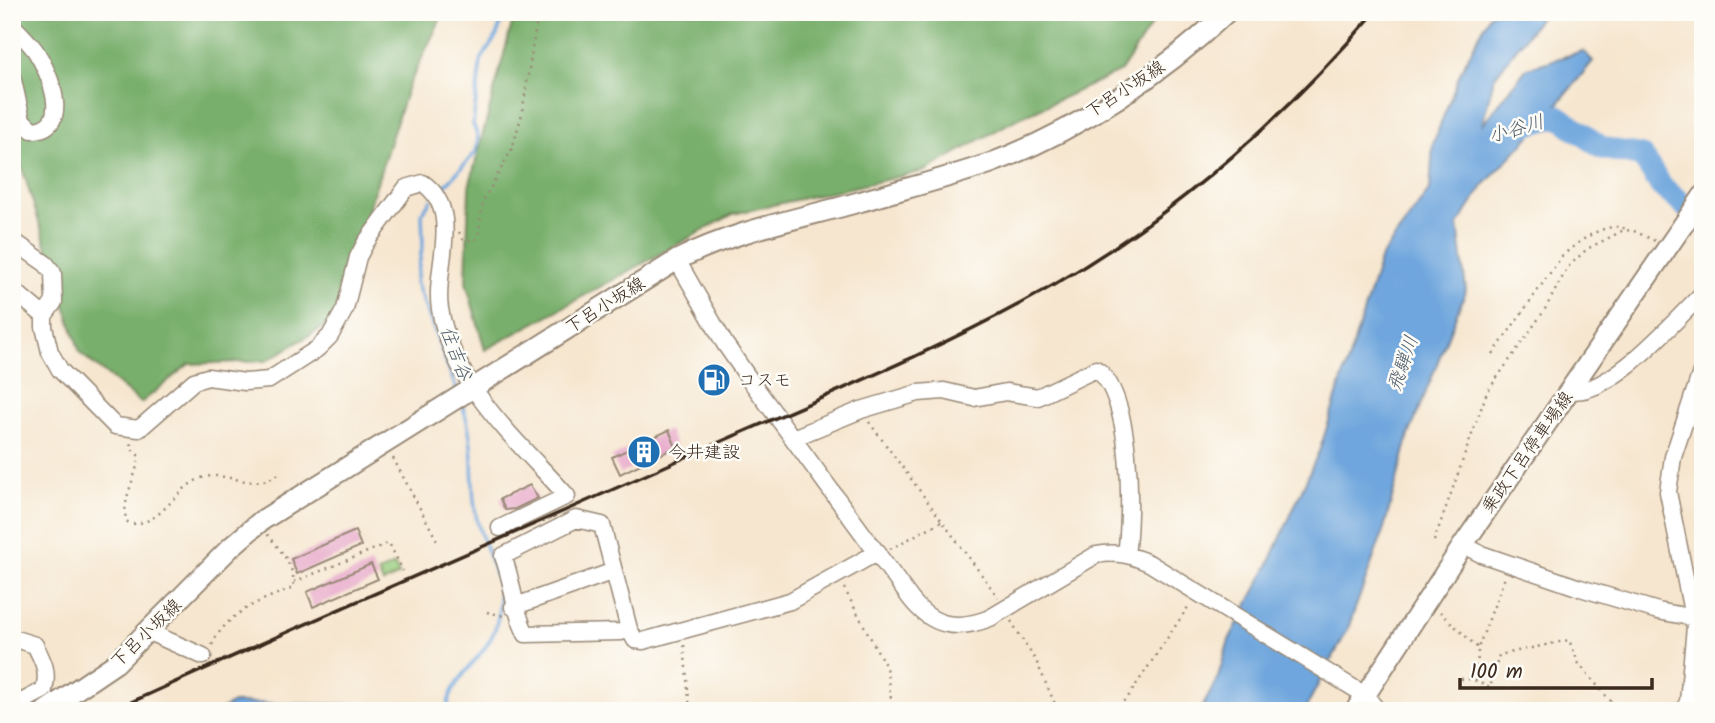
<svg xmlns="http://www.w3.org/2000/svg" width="1715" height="723" font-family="Kalam,'Klee One',sans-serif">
	<rect width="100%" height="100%" fill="#fdfcf7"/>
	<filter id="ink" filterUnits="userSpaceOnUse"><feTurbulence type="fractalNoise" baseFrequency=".0143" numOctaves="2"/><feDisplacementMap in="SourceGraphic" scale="14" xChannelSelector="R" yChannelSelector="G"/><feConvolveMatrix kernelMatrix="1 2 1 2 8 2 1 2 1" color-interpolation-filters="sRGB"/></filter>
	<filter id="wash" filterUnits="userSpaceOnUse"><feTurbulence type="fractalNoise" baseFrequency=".00686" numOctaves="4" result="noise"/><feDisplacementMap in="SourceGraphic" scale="28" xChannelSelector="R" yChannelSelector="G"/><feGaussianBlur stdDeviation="1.57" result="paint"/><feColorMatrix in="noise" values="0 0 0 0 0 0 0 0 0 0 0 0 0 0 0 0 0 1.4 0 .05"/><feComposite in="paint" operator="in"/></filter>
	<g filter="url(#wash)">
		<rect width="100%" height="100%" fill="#f6e6cf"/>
		<path fill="#96cb7c" stroke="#687a4d" stroke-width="2" d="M395 565 399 575 383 583 378 572Z"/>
		<path fill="#78af6c" stroke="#5a6c45" stroke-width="2" d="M12 12H444L407 89 332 322 266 361 189 364 141 403 80 353 12 136V61L23 36 12 19Z
			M515 12H1160L1121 71 1013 121 925 171 733 214 485 350 466 282 469 187Z"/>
		<path fill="#6ea6dd" stroke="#54687e" stroke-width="2" d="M1491 12H1544L1494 78 1482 125 1527 68 1583 51 1593 61 1543 122 1483 186 1458 225 1466 290 1409 435 1383 532 1347 631 1304 711H1200L1217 680 1229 640 1269 564 1320 449 1381 257 1430 189 1433 144 1460 73Z
			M233 703 385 705 427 711H219Z"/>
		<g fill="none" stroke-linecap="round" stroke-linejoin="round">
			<path stroke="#6ea6dd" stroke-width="3.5" d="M439 192 476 152 478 137 473 124 481 60 497 35 504 12
				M431 200 422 213 423 242 416 282 457 391
				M447 711C448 680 485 658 495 629 510 580 484 559 476 515 469 475 477 447 462 404"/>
			<path stroke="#6ea6dd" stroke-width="23" d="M1515 128 1558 116 1602 148 1642 156 1661 186 1703 221"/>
		</g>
		<g id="blocks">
			<path fill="#e8aaca" d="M669 430 676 447 620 474 612 457Z
				M530 485 538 498 515 509 505 510 500 499Z
				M355 531 361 546 297 574 291 559Z
				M371 564 378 579 313 607 307 592Z"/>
		</g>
	</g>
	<g filter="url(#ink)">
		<use href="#blocks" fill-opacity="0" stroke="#988876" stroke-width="2"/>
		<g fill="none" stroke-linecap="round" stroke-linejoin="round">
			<defs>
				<path id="minor" d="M12 25C20 33 28 41 35 50 49 71 74 129 32 130L22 120 12 76
					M12 240 46 264 53 273 54 302 44 316V327L50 352 60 370 115 426 139 429 194 381 208 377 245 382 269 380 317 349 330 336 345 309 358 257 366 242 406 188 423 183C464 212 433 269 440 309 453 386 518 441 567 496L500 528
					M677 260 725 344 750 380 910 598C932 627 957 631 990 618L1096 555C1117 551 1130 555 1149 563L1365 695 1378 711
					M12 289 44 316
					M1570 390C1608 399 1676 319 1703 293
					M793 438 861 410 918 393 944 391 974 398 1006 392 1038 397 1096 369C1133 394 1132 513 1126 554
					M1463 545 1481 554 1577 587 1658 611 1700 619
					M513 607 614 571
					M629 629 621 632 526 634C512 605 514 585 503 556L576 519 602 525 629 629 635 640 643 641 790 601 878 552
					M149 632 203 656
					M12 638 35 645C43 661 49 671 44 690L12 707
					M1683 711 1688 702 1695 627 1668 492 1673 457 1703 366"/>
				<path id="major" d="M45 711 116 663 231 547 261 521 677 260C733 231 798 219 859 202 903 189 948 178 991 163 1077 131 1161 75 1227 12
					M1355 711 1463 545 1703 196"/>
			</defs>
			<use href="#minor" stroke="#988876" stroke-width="19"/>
			<use href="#major" stroke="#988876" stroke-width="23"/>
			<path stroke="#988876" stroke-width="2.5" stroke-dasharray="2 5" stroke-linecap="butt" d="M459 232 463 239 472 241 478 238 483 201 512 149 522 114 538 12
				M1493 354 1562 256C1577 243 1605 220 1626 229
				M869 422 998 597
				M131 443V448L139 456C136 479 122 497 126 521L131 524C162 524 173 492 197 480 224 466 250 495 280 473
				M393 458 439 544
				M1434 541 1487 392 1544 311 1568 267 1587 249 1622 231 1632 230 1655 241
				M890 549 942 521
				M294 582 389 543 403 571
				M844 588 886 667 893 711
				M487 612 504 616
				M1440 612 1478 648
				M1011 621 1037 663 1058 711
				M212 645C227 612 261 600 293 588 297 568 279 548 267 534
				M684 645 690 711
				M1461 679H1472L1490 688 1499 655 1569 640 1579 664 1619 711
				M1477 681 1478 648 1505 577
				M1113 711 1128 697 1190 604"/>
			<use href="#minor" stroke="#fff" stroke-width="16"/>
			<use href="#major" stroke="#fff" stroke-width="19"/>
			<path stroke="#3b2a1e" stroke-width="3.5" d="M112 711C305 622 501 540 695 453 813 401 941 350 1052 286 1175 215 1283 119 1375 12"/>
		</g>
	</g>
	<defs>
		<symbol id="fuel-disc" viewBox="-11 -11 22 22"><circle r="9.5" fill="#1f6fb2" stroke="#fdfcf7"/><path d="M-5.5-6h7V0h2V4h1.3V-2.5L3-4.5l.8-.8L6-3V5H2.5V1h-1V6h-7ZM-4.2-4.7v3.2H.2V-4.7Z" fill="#fff"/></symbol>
		<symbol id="building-disc" viewBox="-11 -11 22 22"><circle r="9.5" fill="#1f6fb2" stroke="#fdfcf7"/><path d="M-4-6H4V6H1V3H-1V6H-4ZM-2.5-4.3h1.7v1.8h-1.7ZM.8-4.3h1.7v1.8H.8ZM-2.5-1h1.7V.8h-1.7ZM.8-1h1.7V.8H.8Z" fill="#fff"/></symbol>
	</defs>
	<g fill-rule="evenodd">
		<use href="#fuel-disc" x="695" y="361" width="38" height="38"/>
		<use href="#building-disc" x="625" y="433" width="38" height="38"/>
	</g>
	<g text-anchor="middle" stroke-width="5" stroke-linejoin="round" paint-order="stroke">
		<g font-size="18" fill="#3b2a1e" stroke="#fdfcf7">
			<text transform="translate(1125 89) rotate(-33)" y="6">下呂小坂線</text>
			<text transform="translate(605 305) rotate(-32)" y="6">下呂小坂線</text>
			<text transform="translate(1527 452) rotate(-55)" y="6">乗政下呂停車場線</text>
			<text transform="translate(146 633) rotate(-44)" y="6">下呂小坂線</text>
		</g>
		<g font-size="18" fill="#3b2a1e" stroke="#fdfcf7" text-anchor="start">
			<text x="738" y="386">コスモ</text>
			<text x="668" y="458">今井建設</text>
		</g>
		<g font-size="19" font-style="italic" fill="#4f5c6a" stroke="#fdfcf7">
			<text transform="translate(1516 128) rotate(-16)" y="7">小谷川</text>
			<text transform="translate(457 353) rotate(69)" y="7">住吉谷</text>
			<text transform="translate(1402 363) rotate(-71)" y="7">飛騨川</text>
		</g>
	</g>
	<rect width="1715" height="723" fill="none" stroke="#fdfcf7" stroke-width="42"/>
	<path d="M1460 678v10h192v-10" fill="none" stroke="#3b2a1e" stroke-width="3.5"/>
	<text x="1470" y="678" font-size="21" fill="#3b2a1e" stroke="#fdfcf7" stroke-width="5" paint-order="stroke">100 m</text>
</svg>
